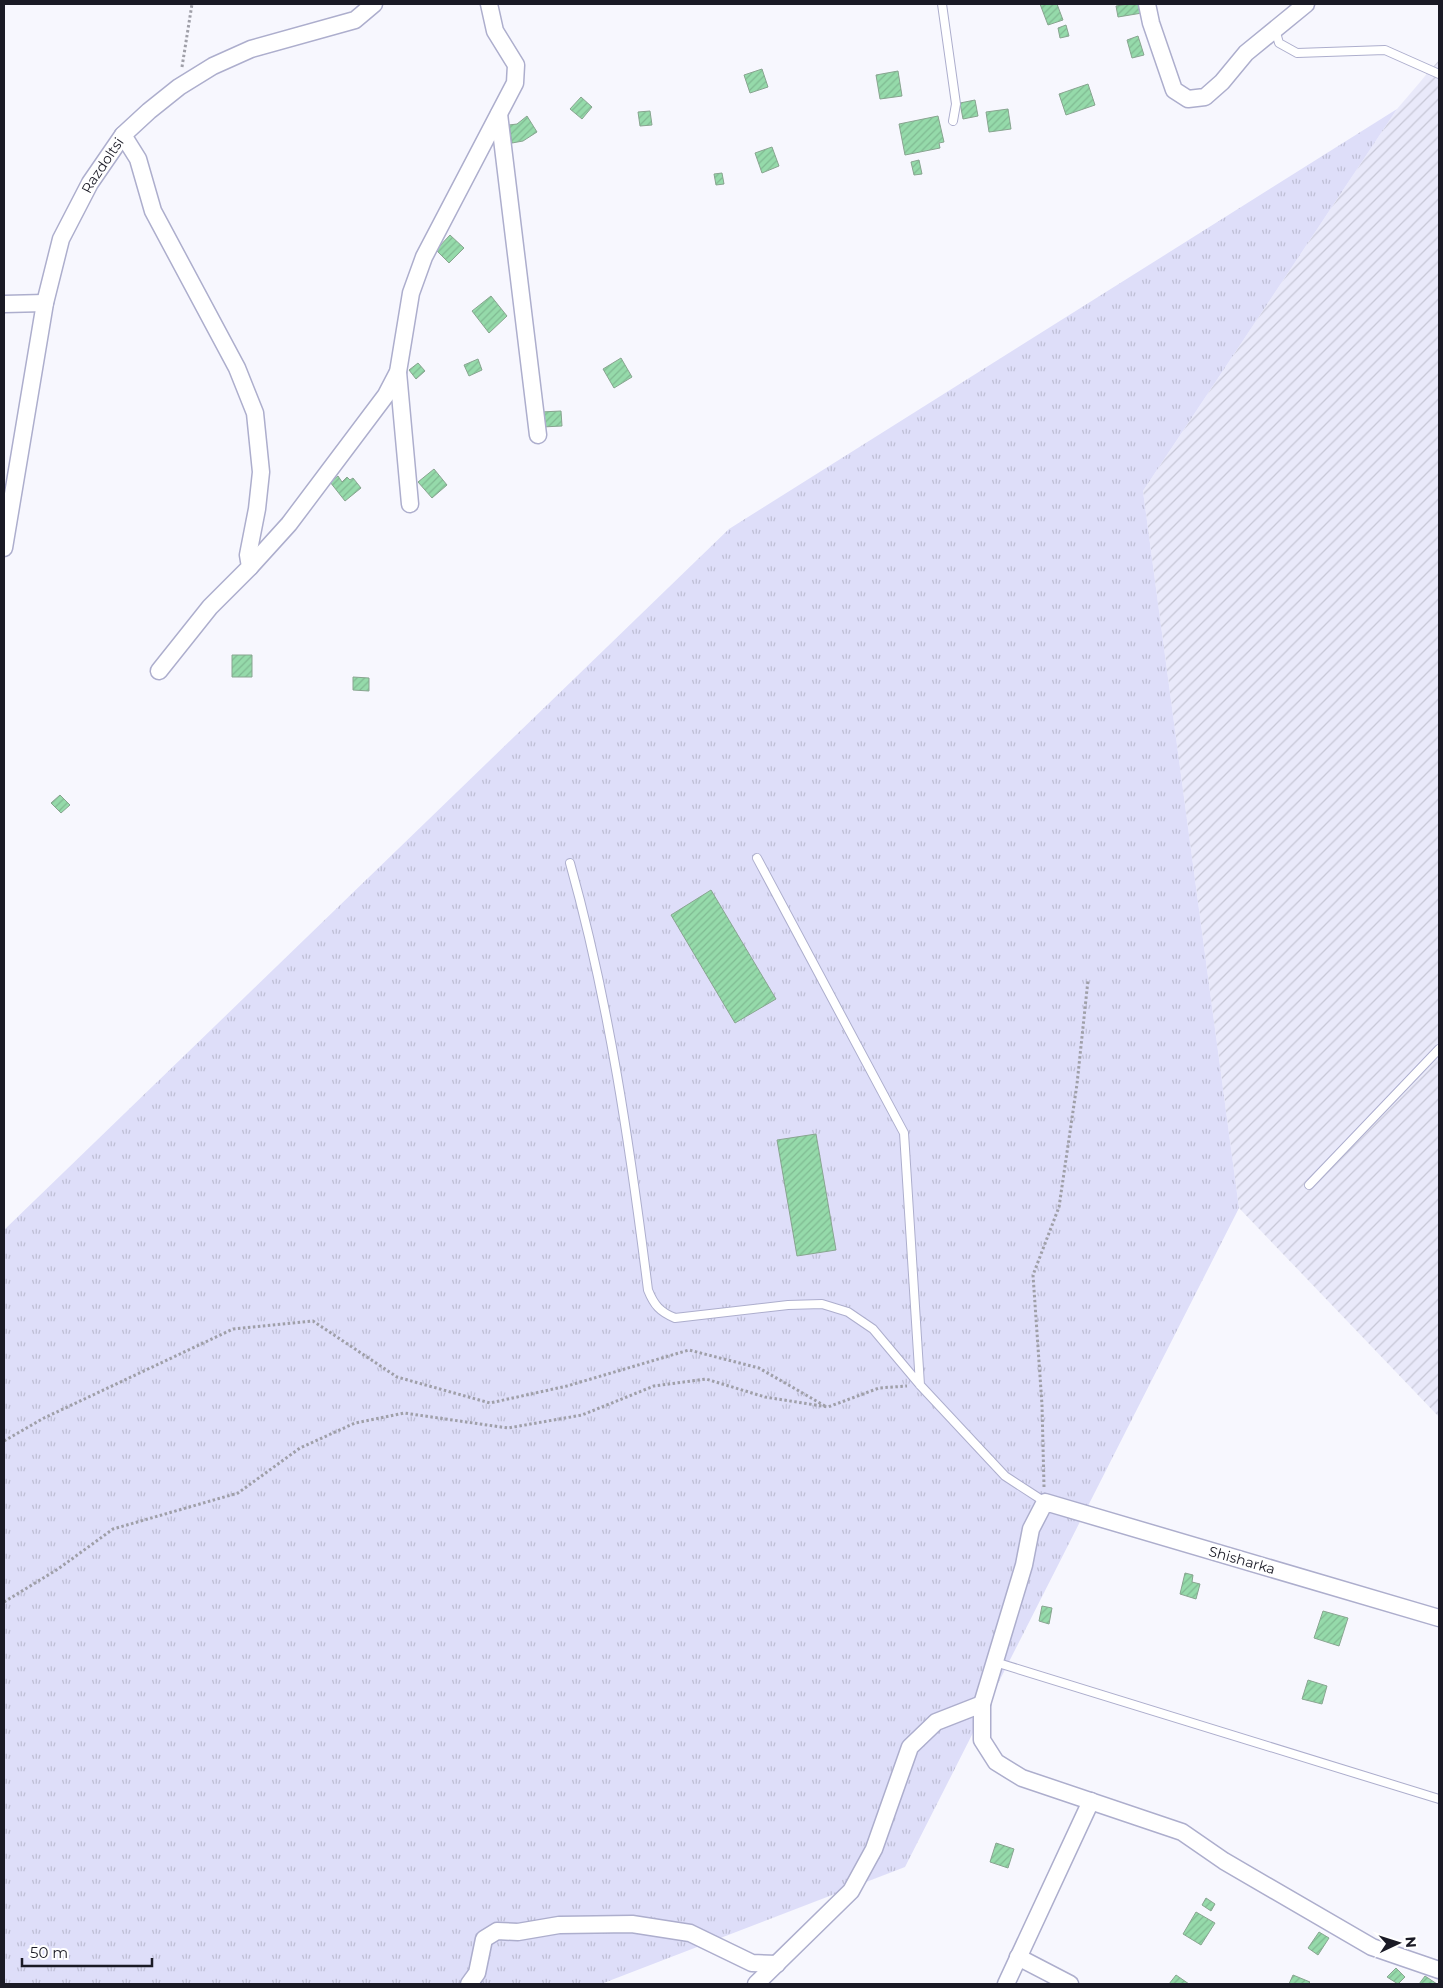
<svg xmlns="http://www.w3.org/2000/svg" width="1443" height="1988" font-family="Montserrat,sans-serif">
	<defs>
		<pattern id="industrial-furrows" width="10" height="10" patternUnits="userSpaceOnUse" patternTransform="scale(1.25)"><rect width="10" height="10" fill="#e9e9fa"/><path d="M-1 1l2-2M0 10L10 0M9 11l2-2" fill="none" stroke="#c7c7d6"/></pattern>
		<pattern id="grass-tufts" width="24" height="20" patternUnits="userSpaceOnUse" patternTransform="scale(1.25)"><rect width="24" height="20" fill="#dedef9"/><path d="M3 7l-1-3M5 7V3M7 7l1-3M15 17l-1-3M17 17v-4M19 17l1-3" fill="none" stroke="#bebed5"/></pattern>
		<pattern id="building-hatch" width="6" height="6" patternUnits="userSpaceOnUse" patternTransform="scale(1.25)"><rect width="6" height="6" fill="#95daaa"/><path d="M-1 1l2-2M0 6l6-6M5 7l2-2" fill="none" stroke="#80ba92"/></pattern>
	</defs>
	<rect width="100%" height="100%" fill="#f7f7fe"/>
	<path fill="url(#industrial-furrows)" d="M1439 60V1417L1239 1208 1143 491 1397 109Z"/>
	<path fill="url(#grass-tufts)" d="M1397 109 1143 491 1239 1208 905 1867 601 1984H4V1230L729 529Z"/>
	<path fill="url(#building-hatch)" stroke="#88a590" d="M1040 4H1057L1063 20 1048 25Z
		M1128 4H1140L1142 13 1118 17 1116 6Z
		M1066 25 1069 36 1060 38 1058 28Z
		M1138 36 1144 55 1132 58 1127 40Z
		M762 69 768 87 750 93 744 75Z
		M898 71 902 96 880 99 876 75Z
		M1088 84 1095 105 1066 115 1059 94Z
		M581 97 592 107 582 119 570 109Z
		M975 100 978 116 963 119 960 103Z
		M1008 109 1011 129 989 132 986 112Z
		M650 111 652 125 640 126 638 112Z
		M527 116 537 132 523 141 512 143 509 125 517 124Z
		M938 116 944 142 939 143 940 148 905 155 899 124Z
		M772 147 779 166 762 173 755 153Z
		M919 160 922 174 914 175 911 162Z
		M722 173 724 184 716 185 714 174Z
		M450 235 464 248 449 263 436 250Z
		M491 296 507 316 489 333 472 311Z
		M621 358 632 377 614 388 603 369Z
		M478 359 482 370 469 376 464 365Z
		M418 363 425 371 416 379 409 370Z
		M561 411 562 426 542 427 541 412Z
		M434 469 447 485 432 498 418 482Z
		M338 476 342 482 347 477 350 480 353 478 361 488 345 501 330 482Z
		M232 655H252V677H232Z
		M353 677 369 678V691L353 690Z
		M60 795 70 805 61 813 51 803Z
		M711 890 776 999 735 1023 671 915Z
		M816 1134 836 1250 797 1256 777 1140Z
		M1185 1573 1193 1575 1192 1582 1200 1584 1196 1599 1180 1594Z
		M1042 1606 1052 1608 1049 1624 1039 1621Z
		M1323 1611 1348 1618 1339 1646 1314 1638Z
		M1308 1680 1327 1686 1322 1704 1302 1699Z
		M996 1843 1014 1849 1008 1868 990 1862Z
		M1206 1898 1215 1904 1211 1911 1202 1905Z
		M1196 1912 1215 1923 1201 1945 1183 1934Z
		M1319 1932 1329 1938 1318 1955 1308 1948Z
		M1396 1968 1405 1977 1398 1984 1387 1977Z
		M1176 1975 1189 1984H1169Z
		M1293 1975 1310 1982 1308 1984H1289Z
		M1425 1976 1437 1984H1419Z"/>
	<g fill="none" stroke-linecap="round" stroke-linejoin="round">
		<defs>
			<path id="lane" d="M942 4 956 104 953 121
				M1275 29 1279 43 1297 53 1385 50 1439 74
				M757 858 904 1133 920 1385
				M570 863C609 1002 630 1146 648 1290 654 1305 660 1312 675 1318L788 1305 822 1304 848 1312 873 1329 920 1385 1005 1476 1045 1502
				M1309 1185 1439 1049
				M995 1662 1439 1799"/>
			<g id="street">
				<path d="M1147 4 1151 23 1174 90 1188 99 1205 97 1222 82 1246 53 1306 4"/>
				<path d="M499 114 538 435"/>
				<path d="M123 135 138 159 153 211 237 368 255 413 261 472 257 509 248 555 250 567 210 607 159 671"/>
				<path d="M4 304 45 303"/>
				<path d="M398 372 410 504"/>
				<path id="s1" d="M4 548 45 303 61 239 90 183 123 135 149 111 179 87 213 66 251 49 355 20 374 4"/>
				<path d="M250 567 289 524 386 395 398 372 411 293 424 257 515 83 516 65 495 31 489 4"/>
				<path d="M1439 1618 1045 1502 1031 1529 1024 1565 982 1704V1740L996 1762 1022 1778 1182 1832 1224 1861 1372 1947 1439 1970"/>
				<path d="M1018 1957 1070 1984"/>
				<path d="M469 1984 477 1973 484 1939 497 1931 518 1932 559 1925 632 1924 690 1933 752 1963 777 1964"/>
				<path d="M756 1984 851 1891 874 1849 910 1747 936 1722 982 1704"/>
				<path d="M1006 1984 1091 1801"/>
			</g>
		</defs>
		<use href="#lane" stroke="#adaecd" stroke-width="10"/>
		<use href="#street" stroke="#adaecd" stroke-width="19"/>
		<path stroke="#9f9fa8" stroke-width="3" stroke-dasharray="2.5 2.5" stroke-linecap="butt" d="M182 67 192 4
			M4 1441 44 1418 233 1329 313 1321 397 1377 490 1403 567 1386 689 1350 759 1368 825 1406
			M1044 1487 1042 1405 1033 1275 1059 1207 1077 1084 1088 980
			M4 1602 58 1569 113 1529 238 1493 300 1448 355 1423 404 1413 508 1428 582 1415 654 1386 706 1379 765 1397 828 1407 879 1388 907 1386"/>
		<use href="#lane" stroke="#fff" stroke-width="8"/>
		<use href="#street" stroke="#fff" stroke-width="16"/>
	</g>
	<g text-anchor="middle" stroke-width="5" stroke-linejoin="round" paint-order="stroke">
		<g font-size="14" fill="#1a1a25" stroke="#fff">
			<text dy="5" stroke="none"><textPath href="#s1" startOffset="399">Razdoltsi</textPath></text>
			<text transform="translate(1242 1560) rotate(16)" y="5">Shisharka</text>
		</g>
	</g>
	<rect width="1443" height="1988" fill="none" stroke="#1a1a25" stroke-width="10"/>
	<g transform="translate(1398 1943) rotate(86)" stroke="#ffffff" stroke-width="4" paint-order="stroke">
	<path d="M0-4L9 19L0 12L-9 19Z" fill="#1a1a25"/>
	<text y="-8" font-size="14" font-weight="bold" text-anchor="middle" fill="#1a1a25">N</text>
	</g>
	<path d="M22 1958v8h130v-8" fill="none" stroke="#1a1a25" stroke-width="2.5"/>
	<text x="30" y="1958" font-size="15" fill="#1a1a25" stroke="#ffffff" stroke-width="4" paint-order="stroke">50 m</text>
</svg>
